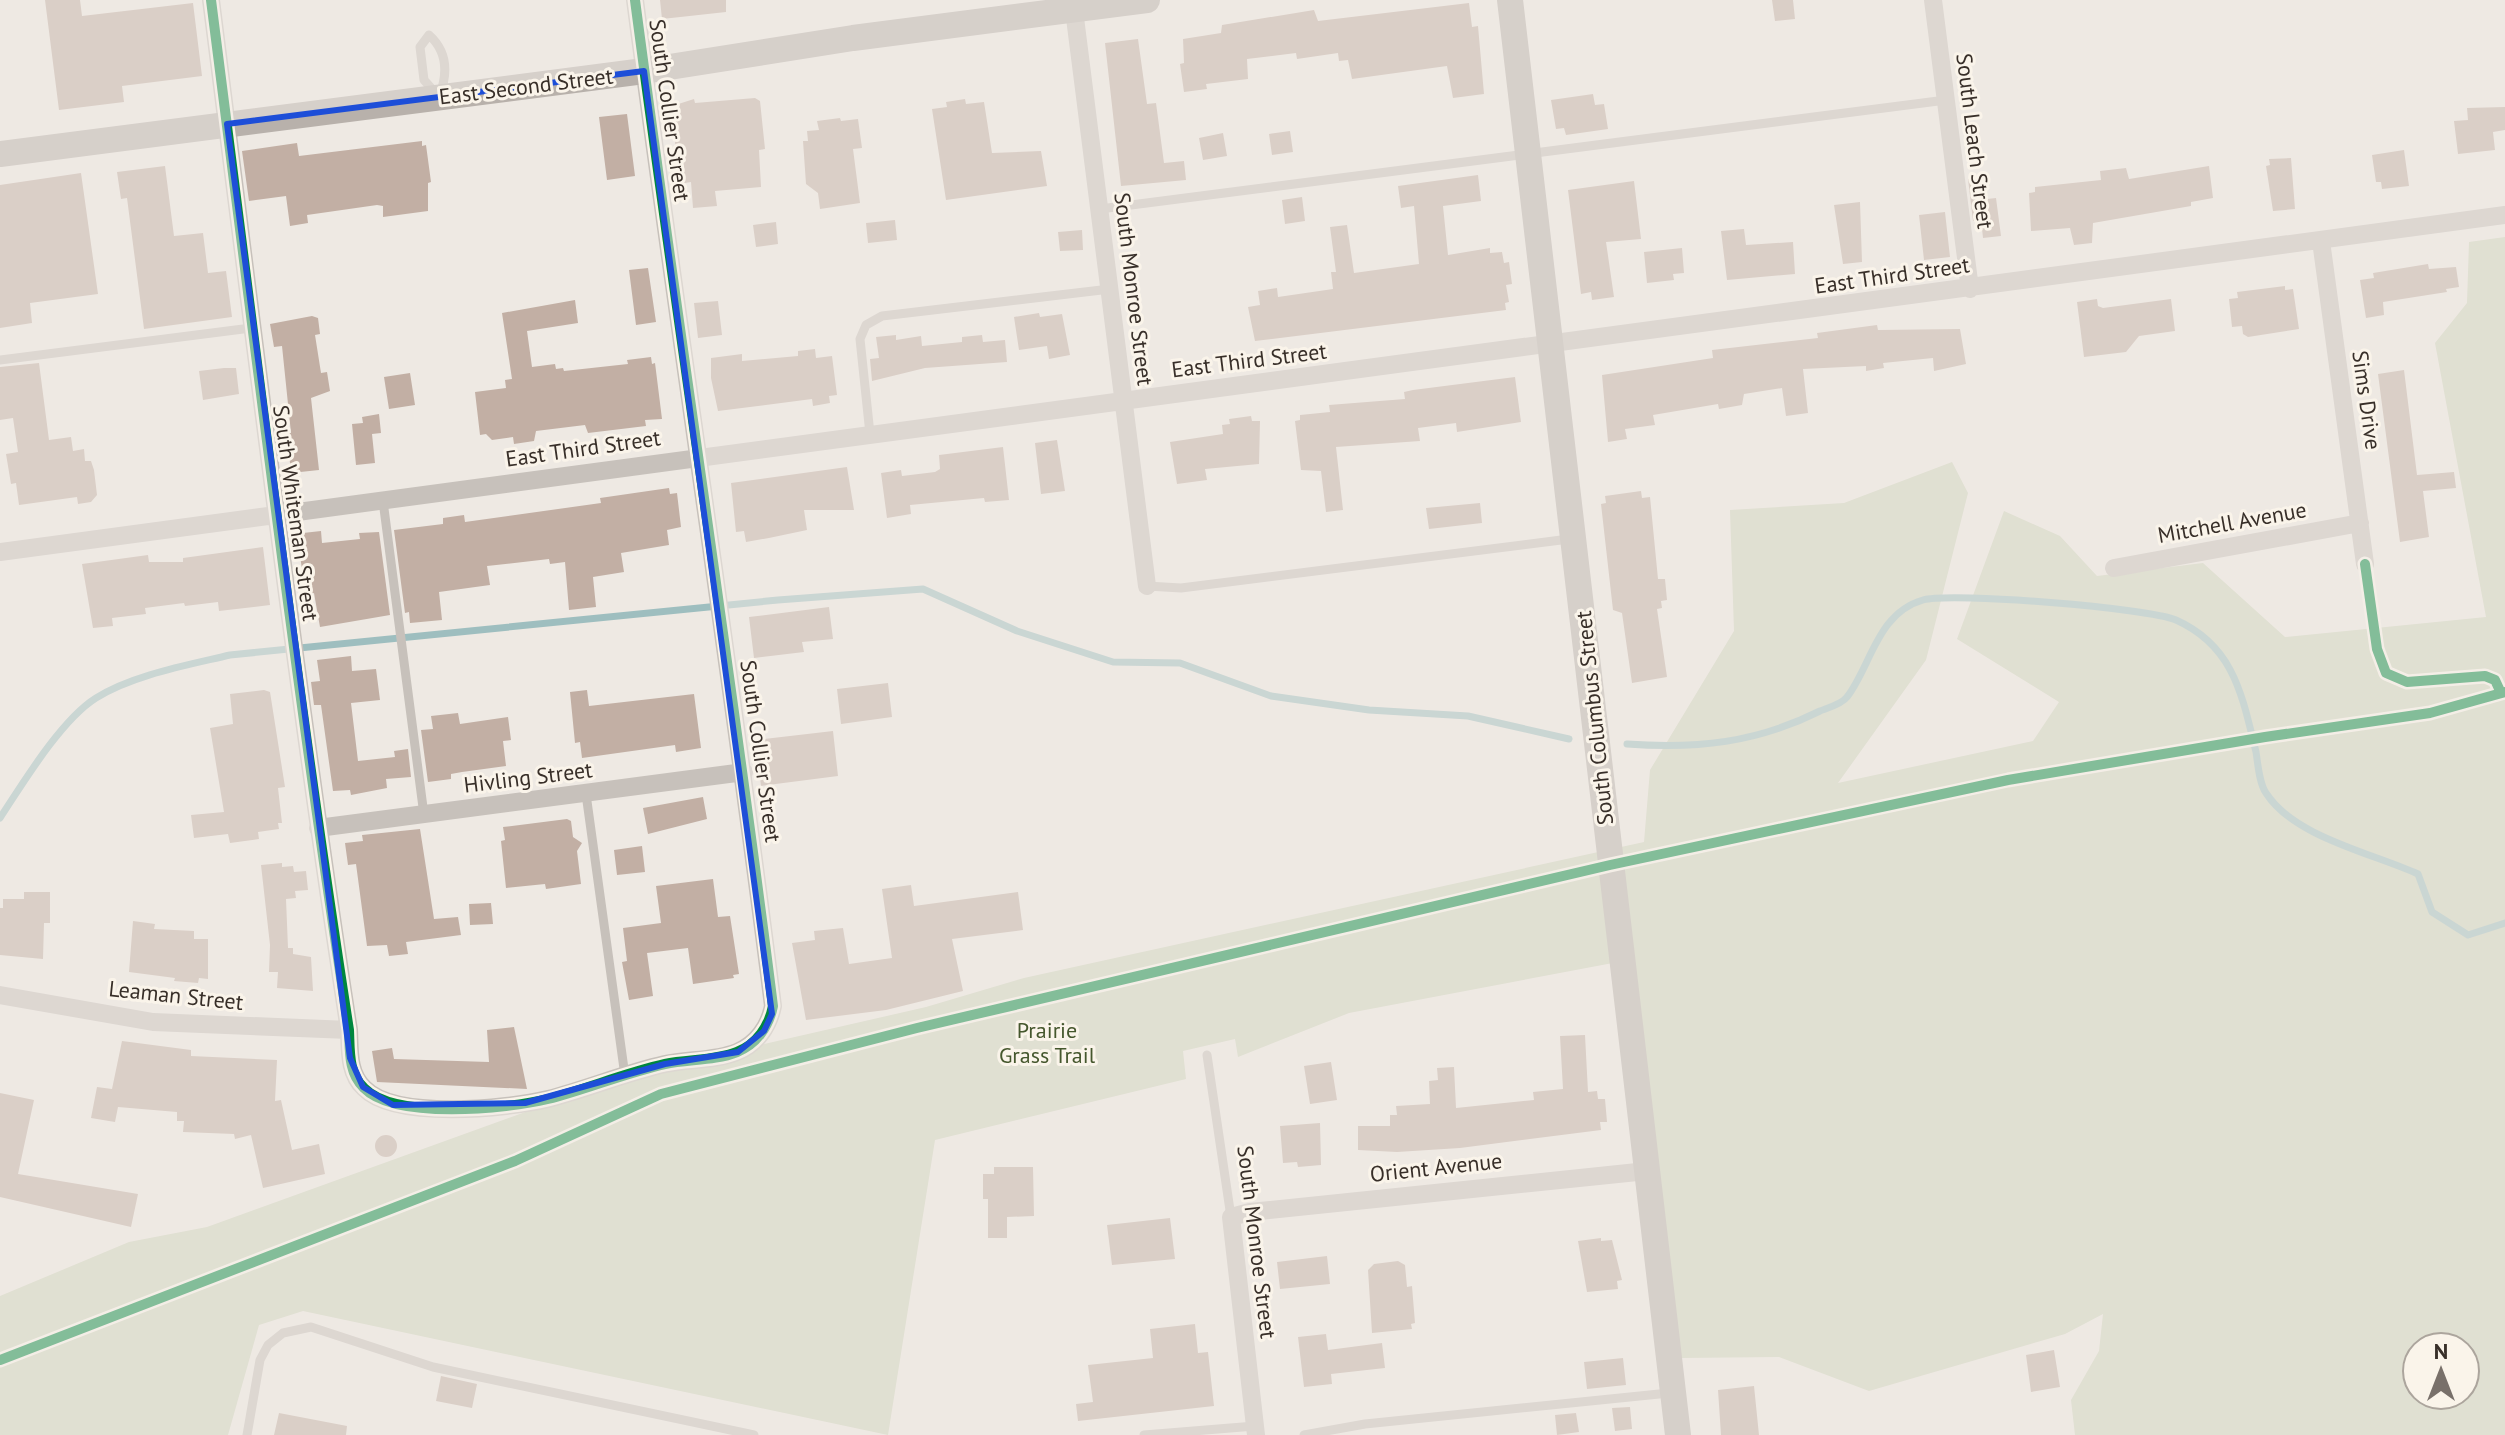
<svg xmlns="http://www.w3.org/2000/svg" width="2505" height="1435" font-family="'PT Sans',sans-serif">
	<rect width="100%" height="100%" fill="#eee9e3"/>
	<path fill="#ced4bc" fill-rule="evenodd" d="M2505 237V1435H2075L2071 1400 2099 1351 2103 1314 2065 1334 1869 1391 1779 1357 1680 1358 1634 959 1349 1013 1238 1057 1235 1039 1183 1051 1186 1079 935 1140 888 1435 303 1311 259 1325 228 1435H0V1296L129 1242 207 1227 625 1076 926 1007 1024 978 1644 842 1650 770 1734 631 1730 510 1844 503 1952 462 1968 493 1926 660 1838 783 2033 741 2059 702 1957 639 2004 511 2060 536 2097 576 2203 563 2285 637 2486 617 2435 343 2467 303 2469 242ZM2417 1347H2465V1395H2417Z"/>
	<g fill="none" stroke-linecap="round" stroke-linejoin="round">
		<path stroke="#9ebebf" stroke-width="7" d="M1627 744C1697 749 1756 743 1820 711 1828 708 1842 704 1847 697 1871 666 1877 613 1923 600 1953 592 2149 608 2176 620 2234 646 2242 695 2256 752 2258 764 2259 783 2266 793 2294 837 2372 853 2418 874L2432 912 2468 935 2505 923
			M0 818C23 783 61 720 96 698 132 675 188 665 230 655L778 600 923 589 1017 631 1113 662 1180 663 1271 696 1369 710 1468 716 1569 739"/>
	</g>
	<path fill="#c2afa4" d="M45 0H80L82 16 193 3 202 76 122 86 124 102 59 110Z
		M660 0H726V12L662 19Z
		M1772 0H1793L1795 19 1775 21Z
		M1469 3 1472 27 1478 26 1484 94 1453 98 1447 66 1352 79 1348 60 1339 61 1338 53 1297 59 1296 53 1247 59 1248 79 1206 84 1207 89 1184 92 1180 64 1184 63 1183 39 1221 33 1222 25 1314 10 1318 21Z
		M1138 39 1147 104 1156 103 1164 163 1184 161 1186 180 1121 186 1105 43Z
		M1593 94 1595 105 1604 104 1608 129 1566 135 1564 128 1556 129 1551 100Z
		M755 98 760 101 765 149 759 150 761 187 715 191 717 206 693 208 691 182 673 185 670 168 679 166 669 107 694 99 695 103Z
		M965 99 966 104 984 102 992 153 1041 151 1047 186 946 200 932 109 947 107 946 102Z
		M2505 107V130L2493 132 2495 150 2458 154 2454 121 2468 120 2467 108Z
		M627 114 635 176 607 180 599 117Z
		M840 118 841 121 858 119 862 148 853 149 860 203 820 209 818 193 806 184 803 141H808L807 131 819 130 817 121Z
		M1290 131 1293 152 1272 155 1269 134Z
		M1223 133 1227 156 1203 160 1199 138Z
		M422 141V146L426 145 431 182 428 183V211L383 217V206L377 205 307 215 308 223 290 226 286 196 249 201 242 151 297 143 299 156Z
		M2404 150 2409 186 2382 189 2381 182H2376L2372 155Z
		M2291 158 2295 209 2273 211 2266 166 2270 165 2269 159Z
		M165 166 174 236 203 233 208 273 226 271 232 317 144 329 127 198 121 199 117 172Z
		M2209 166 2213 198 2191 202V206L2093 223 2092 243 2074 245 2070 228 2031 231 2029 193 2035 192V187L2101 180 2100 171 2126 168 2129 179Z
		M81 173 98 294 30 303 32 323 0 328V185Z
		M1478 175 1481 201 1443 206 1448 255 1490 248V253L1502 252 1504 263 1509 262 1512 284 1506 285 1509 302 1505 303 1506 310 1255 341 1248 307 1260 305 1258 291 1277 288 1278 297 1333 289 1331 272H1336L1330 227 1347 225 1354 273 1419 264 1414 206 1401 208 1398 186Z
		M1985 177 1987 199 1996 198 2001 236 1983 238 1981 219 1973 221 1968 179Z
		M1634 181 1641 239 1606 242 1614 297 1592 300 1591 292 1581 294 1568 190Z
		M1302 197 1305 221 1285 224 1282 200Z
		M1860 202 1862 262 1843 264 1834 205Z
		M1945 212 1950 257 1924 260 1919 215Z
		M895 220 897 240 868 243 866 223Z
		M776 222 778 244 756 247 753 225Z
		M1744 229 1746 245 1793 242 1795 274 1727 280 1721 231Z
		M1082 230 1083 250 1060 251 1058 232Z
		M1682 248 1684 273 1673 274 1674 280 1647 283 1644 252Z
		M2428 264 2429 269 2456 267 2459 287 2446 289 2447 292 2383 302 2384 315 2366 318 2360 280 2374 278 2373 273Z
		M648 268 656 322 636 325 629 270Z
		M2285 286V290L2293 289 2299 329 2248 337 2243 334 2242 326 2232 327 2229 299 2238 298 2237 292Z
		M2097 299 2098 306 2103 308 2171 299 2175 331 2139 336 2126 352 2084 357 2077 302Z
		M575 300 578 323 527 331 532 367 555 364 556 369 563 368 564 371 628 364 627 360 651 357 652 364 655 363 662 419 645 420 646 426 588 433 585 425 536 431 534 441 514 444 513 437 492 440 486 434 480 435 475 392 506 388 505 380 512 379 502 313Z
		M718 301 722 335 698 338 694 303Z
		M1039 313 1040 317 1062 314 1070 355 1049 359 1047 346 1019 350 1014 317Z
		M312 316 318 318 320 334 315 335 321 373 327 372 330 391 311 398 319 470 291 473 287 433H291L282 346 274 347 270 324Z
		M1877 325 1878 330 1960 329 1966 364 1934 371 1933 358 1883 363 1884 368 1866 371V366L1803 369 1808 413 1786 416 1782 388 1744 394 1742 405 1719 409 1718 404 1653 415 1655 425 1625 429 1627 439 1608 442 1602 375 1713 358 1712 350 1818 338 1817 333Z
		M896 335V340L921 336 922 346 962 342V337L982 335 983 342 1005 340 1007 362 925 368 872 381 870 359 879 358 876 337Z
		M815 349 816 358 832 356 837 395 829 396 830 403 813 406 812 399 718 411 711 378V358L742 354V361L798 356V351Z
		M39 363 49 440 71 437 73 451 84 449 85 461H91L94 470 97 495 91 502 78 504 77 497 19 505 16 483 11 484 6 454 18 452 13 418 0 420V367Z
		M224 368H236L239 394 203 400 199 371Z
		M2404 370 2417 475 2454 472 2456 488 2423 491 2429 537 2400 542 2378 374Z
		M410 373 415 405 389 409 384 377Z
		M1515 377 1521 422 1457 432 1456 423 1418 428 1420 441 1336 447 1343 510 1326 512 1321 471 1301 470 1295 421 1300 420V415L1330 412 1329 405 1405 399 1404 392 1413 390Z
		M379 414 381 433 372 434 375 463 356 465 352 424 363 423 362 417Z
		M1251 416 1252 421H1260L1259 464 1205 469 1207 480 1177 484 1170 442 1223 434 1222 425 1230 424 1229 419Z
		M1057 440 1065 491 1041 494 1035 443Z
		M1003 447 1009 500 985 502 984 498 910 505 911 514 887 518 881 473 901 470 902 476 935 472 940 469 939 455Z
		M847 467 854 510H804L807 530 769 538 746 542 744 531 736 532 731 483Z
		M669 488 670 494 677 493 681 527 667 530 669 545 621 553 624 572 593 577 596 607 569 610 565 562 550 564 549 559 487 566 490 585 439 592 442 620 410 623 409 612 405 613 394 530 443 524V518L464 515 465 522 601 503 600 498Z
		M1641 491 1642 498 1650 497 1658 579H1665L1667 600 1661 601 1662 608 1657 609 1667 677 1632 683 1622 613 1613 610 1601 504 1606 503 1605 496Z
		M1480 503 1482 523 1429 529 1426 508Z
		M321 531 322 543 360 539 359 533 379 532 390 615 320 627 314 593 306 595 298 543 303 533Z
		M263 547 270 605 219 611 218 602 185 606 184 603 145 608 146 614 112 618 113 626 93 628 82 564 148 555 149 562H183V558Z
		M829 607 833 639 802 642 804 652 754 658 749 617Z
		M351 656 352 671 376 669 380 700 351 703 358 761 395 757 394 751 408 749 411 777 386 779 387 788 351 795 350 790 333 791 321 705H314L311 682 320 681 317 660Z
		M888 683 892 717 841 724 837 689Z
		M264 690 270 692 285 787 278 788 282 823H278L279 829 258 832 259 839 230 843 228 834 194 838 191 815 224 812 210 728 233 724 230 694Z
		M587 690 589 706 694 694 701 748 676 752 675 745 582 758 580 742 575 743 570 692Z
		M458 713 460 724 508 717 511 740 503 741 506 766 462 772 451 774V779L428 782 421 730 433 729 431 716Z
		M833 731 838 776 761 786 755 740Z
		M703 797 707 819 648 834 643 808Z
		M567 819 571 821 573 837 582 843 577 851 581 884 546 889 545 884 506 888 501 841 505 840 503 827Z
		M420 829 434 919 458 917 461 935 406 942 408 954 389 956 387 945 367 946 356 864 348 865 345 843 363 841 362 835Z
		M642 846 645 872 617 875 614 850Z
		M282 863V867L293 866 294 872 306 871 308 890 295 891 296 898 286 899 288 948H293V954L311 957 313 991 277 988 278 972H269L270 945 261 865Z
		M713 879 718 917 730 916 739 974 733 975 734 978 693 984 688 948 647 953 653 996 629 1000 622 962 627 961 623 928 661 923 656 886Z
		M911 885 914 906 1018 892 1023 930 952 939 963 991 886 1010 806 1020 792 943 815 940 814 931 843 928 849 964 892 958 882 889Z
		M24 892H50V923H44L43 959 0 955V908H3V899H24Z
		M491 903 493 924 470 925 469 904Z
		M133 921 155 924 154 929 194 931V939H208V979L199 978 198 983 174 981 175 978 129 972Z
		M514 1027 527 1089 377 1082 372 1051 392 1048 394 1059 489 1062 487 1030Z
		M1585 1035 1588 1092 1597 1091 1598 1099H1605L1607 1122H1600L1601 1130 1460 1148 1397 1152 1358 1150V1126H1390V1115H1397L1396 1106 1430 1104 1429 1081 1438 1080 1437 1068 1454 1067 1456 1108 1534 1100 1533 1092 1563 1089 1560 1036Z
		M122 1041 191 1050V1056L277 1060 275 1101 281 1100 292 1150 319 1144 325 1174 263 1188 251 1135 235 1139 234 1134 183 1132 184 1121H177V1112L118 1107 115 1122 91 1118 97 1087 112 1089Z
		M1331 1062 1337 1100 1310 1104 1304 1066Z
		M0 1093 34 1100 18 1174 138 1194 131 1227 0 1197Z
		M1320 1123 1321 1165 1298 1167 1297 1162 1283 1163 1280 1126Z
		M375 1146a11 11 0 1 1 22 0a11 11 0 1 1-22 0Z
		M994 1167H1033L1034 1216 1007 1217V1238H988V1199H983V1174H994Z
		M1170 1218 1175 1259 1112 1265 1107 1225Z
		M1601 1238V1241L1612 1240 1622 1280 1617 1281 1618 1289 1587 1292 1578 1241Z
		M1327 1256 1330 1284 1280 1289 1277 1262Z
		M1398 1261 1405 1265 1407 1287 1412 1286 1415 1323 1411 1324 1412 1329 1372 1333 1368 1270 1374 1264Z
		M1195 1324 1198 1353 1208 1352 1214 1406 1078 1421 1076 1404 1093 1402 1088 1365 1153 1358 1150 1329Z
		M1326 1334 1328 1350 1382 1343 1385 1368 1331 1374 1332 1384 1304 1387 1298 1337Z
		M2054 1350 2060 1387 2031 1392 2026 1355Z
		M1623 1358 1626 1385 1587 1389 1584 1362Z
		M441 1376 477 1384 472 1408 436 1401Z
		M1754 1386 1759 1435H1721L1718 1390Z
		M1630 1407 1632 1429 1615 1431 1612 1408Z
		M279 1413 347 1426 346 1435H274Z
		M1576 1413 1579 1432 1557 1435 1555 1415Z"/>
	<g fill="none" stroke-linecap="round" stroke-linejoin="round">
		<path stroke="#c7c1bb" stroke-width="9" d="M429 35C448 52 448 74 439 97L424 80 420 47Z
			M1100 209 1946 100
			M0 360 251 328
			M870 434 860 339 866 325 882 316 1110 289
			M383 501 424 815
			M1147 586 1181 588 1569 539
			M586 794 625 1076
			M1207 1055 1231 1217
			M247 1435 260 1360 268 1345 283 1333 311 1327 433 1367 754 1435
			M1144 1435 1255 1426
			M1304 1435 1365 1424 1669 1393"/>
		<path stroke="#c7c1bb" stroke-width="18" d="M211 0C255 344 296 688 349 1030 350 1050 348 1073 364 1088 395 1120 506 1109 548 1099 587 1089 625 1073 665 1064 688 1059 715 1061 737 1052 757 1044 769 1026 773 1006 731 670 679 336 635 0
			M1070 0 1074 10 1147 586
			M1933 0 1970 289
			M2321 241 2365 564
			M0 552 2505 215
			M2114 568 2360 523
			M318 828 744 772
			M0 995 153 1022 349 1030
			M1256 1435 1231 1217 1250 1212 1647 1171"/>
		<path stroke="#b8b1ab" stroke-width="26" d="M1510 0 1678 1435
			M0 154 644 71 853 38 1147 0"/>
		<defs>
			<path id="cycleway" d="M211 0C255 344 296 688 349 1030 350 1050 348 1073 364 1088 395 1120 506 1109 548 1099 587 1089 625 1073 665 1064 688 1059 715 1061 737 1052 757 1044 769 1026 773 1006 731 670 679 336 635 0
				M2365 564 2377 649 2386 673 2407 682 2485 676 2495 680 2501 693
				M0 1360 515 1161 661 1094 917 1028 1610 865 2008 780 2265 737 2430 713 2505 692"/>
		</defs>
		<use href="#cycleway" stroke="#faf4ea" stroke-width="15"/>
		<use href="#cycleway" stroke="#00873e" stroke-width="10"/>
	</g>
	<path d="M0 0H2505V1435H0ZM644 71 772 1014 764 1031 738 1052 665 1064 525 1103 393 1105 363 1087 350 1058 227 124Z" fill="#eee9e3" fill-opacity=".55" fill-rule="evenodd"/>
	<path fill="none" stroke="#1d4ed8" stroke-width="6" stroke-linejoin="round" d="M644 71 772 1014 764 1031 738 1052 665 1064 525 1103 393 1105 363 1087 350 1058 227 124Z"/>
	<g text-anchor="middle" stroke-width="6" stroke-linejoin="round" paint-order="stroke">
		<g font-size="22" fill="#382f29" stroke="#faf4ea">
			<text transform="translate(526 86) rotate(-7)" y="8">East Second Street</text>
			<text transform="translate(670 110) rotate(82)" y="8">South Collier Street</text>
			<text transform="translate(1975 141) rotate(83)" y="8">South Leach Street</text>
			<text transform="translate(1892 275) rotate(-8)" y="8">East Third Street</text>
			<text transform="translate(1134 289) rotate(83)" y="8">South Monroe Street</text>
			<text transform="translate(1249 360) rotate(-7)" y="8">East Third Street</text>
			<text transform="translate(2367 400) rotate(82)" y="8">Sims Drive</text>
			<text transform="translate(583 448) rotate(-8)" y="8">East Third Street</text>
			<text transform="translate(296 513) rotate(82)" y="8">South Whiteman Street</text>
			<text transform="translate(2232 522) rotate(-10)" y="8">Mitchell Avenue</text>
			<text transform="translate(1594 718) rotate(-96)" y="8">South Columbus Street</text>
			<text transform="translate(761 751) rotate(82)" y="8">South Collier Street</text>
			<text transform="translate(528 777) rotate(-7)" y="8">Hivling Street</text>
			<text transform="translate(176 995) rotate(6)" y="8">Leaman Street</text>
			<text transform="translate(1436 1167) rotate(-6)" y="8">Orient Avenue</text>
			<text transform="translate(1257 1242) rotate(83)" y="8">South Monroe Street</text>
		</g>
		<g font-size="22" fill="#45572d" stroke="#faf4ea">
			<text x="1047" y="1038">Prairie<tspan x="1047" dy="25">Grass Trail</tspan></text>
		</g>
	</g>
	<g transform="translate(2441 1371)"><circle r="38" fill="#faf4ea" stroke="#aca59d" stroke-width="2"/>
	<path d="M0-6L14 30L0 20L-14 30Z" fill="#78706a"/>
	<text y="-12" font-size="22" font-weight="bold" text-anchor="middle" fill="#382f29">N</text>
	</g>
</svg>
